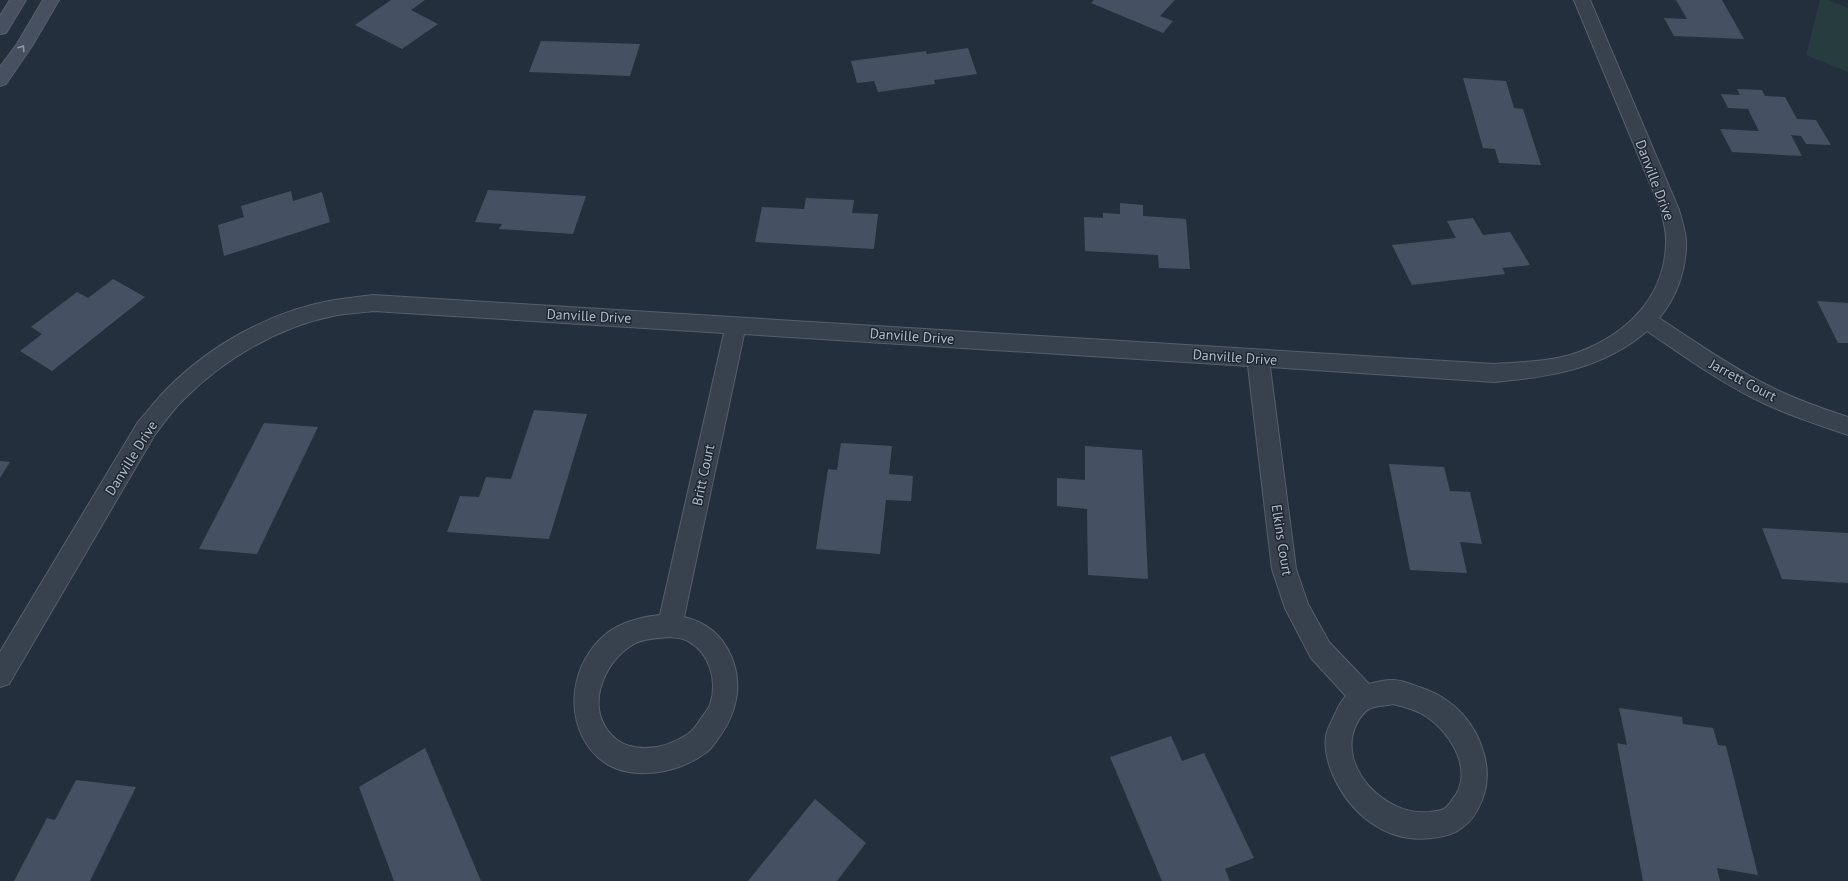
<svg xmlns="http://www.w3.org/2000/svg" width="1848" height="881" font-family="'PT Sans',sans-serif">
	<rect width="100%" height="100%" fill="#242f3e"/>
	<path fill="#263c3f" d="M1820 0H1829L1848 8V72L1806 55Z"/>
	<path fill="#455162" d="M391 0H425L411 10 438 24 402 49 355 25Z
		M1094 0H1175L1160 16 1173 21 1163 33 1091 3Z
		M1676 0H1722L1744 39 1674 36 1664 18 1687 19Z
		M541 41 640 44 630 76 529 72Z
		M968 48 977 74 934 80 935 84 878 92 874 81 857 83 851 61 926 51 927 54Z
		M1463 78 1506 81 1514 108 1523 109 1541 165 1499 163 1495 149 1483 148Z
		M1737 89 1762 90 1765 96 1785 97 1797 119 1816 120 1831 145 1806 144 1801 136 1791 135 1802 156 1732 152 1720 129 1759 131 1748 109 1728 108 1721 94 1740 95Z
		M488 190 586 196 573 234 499 229 502 224 475 222Z
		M291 191 293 201 322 192 330 222 224 256 218 225 244 217 241 206Z
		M806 198 854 200 852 213 878 214 874 249 755 242 762 207 804 209Z
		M1120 203 1143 205V216L1186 219 1190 269 1159 268 1158 255 1085 251 1084 217 1103 218V213L1120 214Z
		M1473 218 1483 235 1510 232 1530 265 1502 268 1505 274 1412 285 1392 245 1456 238 1447 221Z
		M113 279 145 297 52 371 20 351 42 334 31 327 77 292 88 298Z
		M1817 301 1848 303V343H1838Z
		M534 410 587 414 549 539 447 532 460 496 479 497 486 477 511 479Z
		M264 423 318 427 257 554 199 549Z
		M841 443 892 446 889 474 913 476 911 501 886 500 880 554 816 549 828 469 837 470Z
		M1085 446 1142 450 1148 579 1088 575 1087 509 1057 506V478L1085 480Z
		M0 461 10 462 0 478Z
		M1389 464 1444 467 1450 491 1470 492 1482 544 1460 542 1467 573 1410 570Z
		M1762 528 1848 533V583L1782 579Z
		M1619 708 1682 717 1683 724 1713 728 1718 745 1726 746 1758 875 1717 868 1720 881H1643L1617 743 1627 745Z
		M1171 736 1182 761 1204 753 1254 858 1225 869 1230 881H1162L1110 757Z
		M425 748 481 881H394L359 787Z
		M76 780 136 787 90 881H14L47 818 55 820Z
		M815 799 866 843 837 881H748Z"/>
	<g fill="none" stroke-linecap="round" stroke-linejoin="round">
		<defs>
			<path id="minor" d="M1574 0H1590L1679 210C1682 220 1685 230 1686 240 1687 268 1677 297 1659 318 1694 341 1728 365 1765 384 1792 398 1820 408 1848 417V435C1815 424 1782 413 1751 397 1714 378 1681 354 1647 331 1603 369 1550 377 1494 382L1270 367 1296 569 1308 604 1329 642 1369 684C1376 682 1385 680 1393 680 1401 680 1411 684 1419 687 1428 690 1438 694 1446 700 1477 721 1496 764 1482 800 1478 810 1472 821 1463 827 1455 834 1442 837 1432 838 1387 844 1350 814 1333 775 1328 763 1324 749 1326 736 1327 729 1332 721 1335 714 1338 707 1341 701 1346 696L1311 658 1285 608 1272 569 1248 366 744 334 684 617C706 622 722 635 731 656 743 684 737 711 720 736 716 741 712 748 707 752 675 776 619 785 591 750 563 715 572 662 606 634 621 622 641 617 660 615L724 333 373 311C360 313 346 313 333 316 277 327 221 361 181 402 171 412 163 424 154 436L9 684 0 687V652L138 422C147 412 156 400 166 390 210 345 271 311 334 300 347 298 360 297 373 295L1494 364C1521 362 1553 362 1579 352 1627 334 1665 297 1666 243 1667 232 1663 221 1661 210ZM670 637C676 638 682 638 688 641 710 653 718 681 710 705 708 710 703 715 700 720 697 725 693 730 688 734 676 742 660 748 645 748 635 748 626 746 617 740 582 713 602 662 634 644 644 638 659 638 670 637ZM1393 704C1405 707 1417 710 1427 717 1452 734 1475 773 1452 800 1450 803 1447 807 1444 809 1440 811 1434 811 1429 812 1387 817 1336 768 1356 725 1359 719 1363 712 1369 709 1376 705 1386 706 1393 704Z"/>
			<path id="secondary" d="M10 0H26L6 33 0 34V16Z
				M43 0H59L32 46 6 84 0 86V67L17 44Z"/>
		</defs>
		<use href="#minor" stroke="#565f6c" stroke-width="2"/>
		<use href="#secondary" stroke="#565f6c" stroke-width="2"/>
		<use href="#minor" fill="#38414e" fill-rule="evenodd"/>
		<use href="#secondary" fill="#465061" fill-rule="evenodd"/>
	</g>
	<defs><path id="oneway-chevron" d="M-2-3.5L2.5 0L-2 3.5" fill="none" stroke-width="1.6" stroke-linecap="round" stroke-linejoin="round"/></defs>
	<use stroke="#8e96a5" href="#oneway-chevron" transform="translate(22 48) rotate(-57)"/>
	<g text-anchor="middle" stroke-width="3" stroke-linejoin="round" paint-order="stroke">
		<g font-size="14" fill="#b4bcc9" stroke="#1d2633">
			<text transform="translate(1655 180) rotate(69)" y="5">Danville Drive</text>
			<text transform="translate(589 316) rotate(3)" y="5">Danville Drive</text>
			<text transform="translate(912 336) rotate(4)" y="5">Danville Drive</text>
			<text transform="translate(1235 357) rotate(4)" y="5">Danville Drive</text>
			<text transform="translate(1743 380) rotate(28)" y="5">Jarrett Court</text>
			<text transform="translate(131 458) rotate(-58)" y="5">Danville Drive</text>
			<text transform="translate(703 475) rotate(-78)" y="5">Britt Court</text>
			<text transform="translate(1282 540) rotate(81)" y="5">Elkins Court</text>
		</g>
	</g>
</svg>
